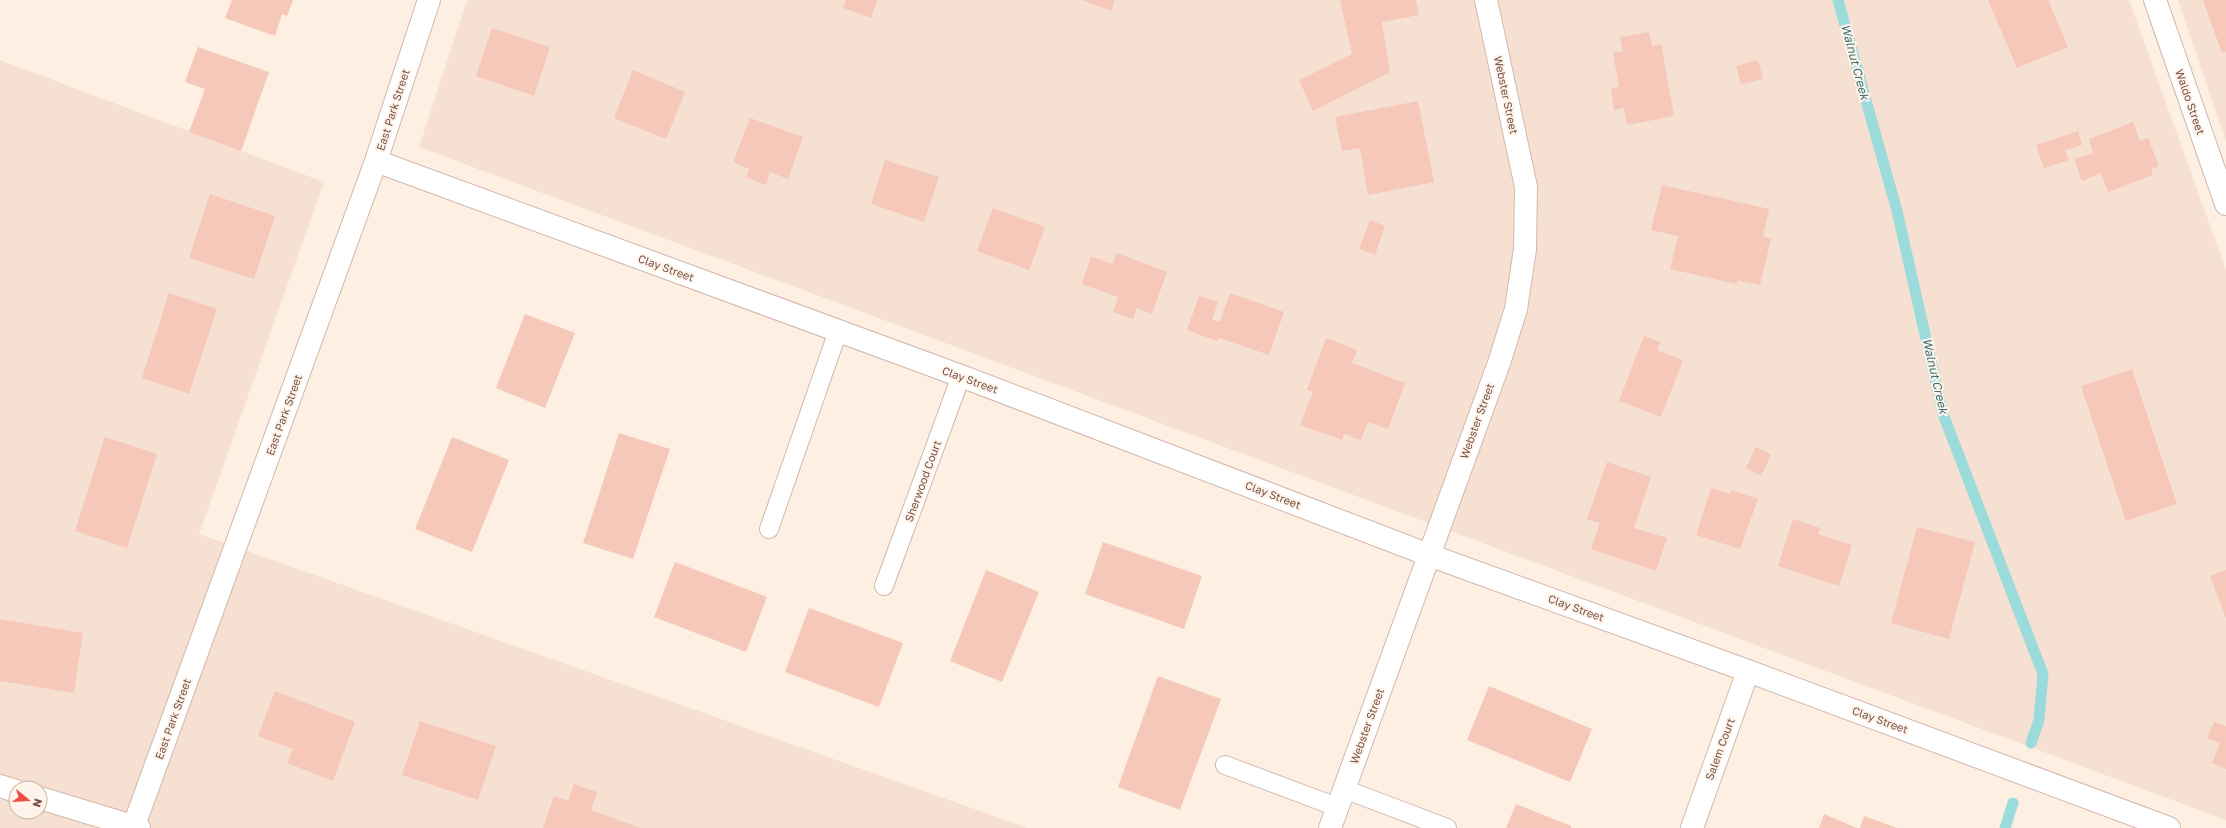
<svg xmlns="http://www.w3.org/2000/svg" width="2226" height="828" font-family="'Golos Text',sans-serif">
	<rect width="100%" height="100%" fill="#feefe3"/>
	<path fill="#f6e0d1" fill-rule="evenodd" d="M467 0H2129L2226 270V820L419 147Z
		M2178 0H2226V141L2221 127Z
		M0 60 324 182 199 534 1028 828H0ZM16 788H40V812H16Z"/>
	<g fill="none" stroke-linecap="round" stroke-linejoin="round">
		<path stroke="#9cdbdb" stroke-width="11" d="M1838 0 1897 211 1943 414 2043 674 2039 720 2031 743
			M2005 828 2013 803"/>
	</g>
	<path fill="#f5c8b9" d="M232 0H293L287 16 282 14 275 36 225 18Z
		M846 0H877L871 18 843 8Z
		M1082 0H1115L1111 11Z
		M1340 0H1416L1419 15 1382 22 1390 72 1313 111 1299 80 1352 54Z
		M1988 0H2048L2068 47 2017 68Z
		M2203 0H2226V52L2222 53Z
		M492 28 550 47 534 96 476 76Z
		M1649 32 1652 46 1661 44 1674 116 1627 125 1624 108 1614 110 1611 88 1619 87 1613 53 1623 51 1620 37Z
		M198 47 269 72 241 151 189 132 205 89 185 82Z
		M1758 60 1763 79 1741 84 1736 66Z
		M633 70 685 92 666 139 614 118Z
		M1418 101 1434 182 1368 195 1360 148 1342 151 1335 117Z
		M750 118 803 137 788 179 770 172 766 185 746 177 749 169 733 162Z
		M2133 122 2140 141 2148 138 2159 166 2151 169 2153 175 2108 192 2101 173 2082 181 2074 159 2093 153 2089 139Z
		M2078 131 2082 145 2065 150 2069 160 2044 168 2036 145Z
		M885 160 939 177 924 222 871 204Z
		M1662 185 1769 209 1763 236 1771 239 1760 285 1737 280V284L1670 269 1678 236 1651 230Z
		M210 194 275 216 254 279 189 258Z
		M993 208 1045 227 1029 270 977 251Z
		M1370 220 1385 226 1375 255 1359 249Z
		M1117 253 1167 272 1152 314 1137 308 1133 319 1113 312 1118 297 1082 284 1091 256 1112 264Z
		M169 293 217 309 189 394 142 378Z
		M1230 293 1284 312 1269 355 1219 338 1217 341 1187 330 1199 296 1218 302 1212 320 1220 322Z
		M525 314 575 333 545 408 496 388Z
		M1644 336 1660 342 1657 350 1683 360 1661 417 1619 401Z
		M1326 338 1357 350 1352 363 1405 383 1388 429 1368 422 1361 440 1344 434 1342 440 1300 425 1313 392 1307 390Z
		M2132 369 2177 504 2126 521 2081 386Z
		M619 433 670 449 633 559 583 543Z
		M105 437 157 454 127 548 75 531Z
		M452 437 509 460 472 552 415 529Z
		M1756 447 1771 455 1761 476 1746 468Z
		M1607 462 1651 477 1634 528 1667 538 1656 571 1591 549 1600 523 1587 519Z
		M1711 488 1730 494 1731 490 1758 499 1740 549 1696 535Z
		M1793 519 1820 528 1818 534 1852 545 1839 586 1778 566Z
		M1917 527 1975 542 1949 639 1891 623Z
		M1103 542 1202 576 1184 629 1085 594Z
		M675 562 767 597 746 652 654 617Z
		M986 570 1039 592 1002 682 950 661Z
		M2226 570V618L2210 576Z
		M809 608 903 643 879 707 785 672Z
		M0 619 83 633 74 693 0 681Z
		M1158 676 1221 699 1180 810 1118 787Z
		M1489 686 1592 729 1570 782 1467 740Z
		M275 691 355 722 333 781 287 763 293 749 258 736Z
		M420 721 496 746 478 800 402 775Z
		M2214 722 2226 726V769L2212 763 2220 743 2207 738Z
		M574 784 597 792 591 810 640 828H543L554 796 568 801Z
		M1516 804 1571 826V828H1506Z
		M1824 814 1857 828H1819Z
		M1864 816 1897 828H1860Z"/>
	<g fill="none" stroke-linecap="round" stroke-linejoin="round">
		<defs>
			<path id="lane" d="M769 529 838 331
				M884 586 961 376
				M1225 765 1337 807
				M1344 789 1447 828"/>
			<path id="street" d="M2155 0 2226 204
				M376 161 961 376 1429 555 1748 671 2169 828
				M0 786 16 791
				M40 798 139 828
				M133 828 376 161 429 0
				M1330 828 1499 363 1516 309 1525 249 1526 187 1486 0
				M1692 828 1748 671"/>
		</defs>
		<use href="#lane" stroke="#d2b7ab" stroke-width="20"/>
		<use href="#street" stroke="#d2b7ab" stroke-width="24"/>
		<use href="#lane" stroke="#fff" stroke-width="18"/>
		<use href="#street" stroke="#fff" stroke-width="22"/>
	</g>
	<g text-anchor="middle" stroke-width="4" stroke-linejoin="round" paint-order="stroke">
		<g font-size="11" fill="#785147" stroke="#fff4eb">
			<text transform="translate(1506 95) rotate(78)" y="4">Webster Street</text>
			<text transform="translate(2190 102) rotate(71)" y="4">Waldo Street</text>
			<text transform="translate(393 110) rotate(-72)" y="4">East Park Street</text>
			<text transform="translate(666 268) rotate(20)" y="4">Clay Street</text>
			<text transform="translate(970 380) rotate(20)" y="4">Clay Street</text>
			<text transform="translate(284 415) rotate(-70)" y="4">East Park Street</text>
			<text transform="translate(1477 421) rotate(-70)" y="4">Webster Street</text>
			<text transform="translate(923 481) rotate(-70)" y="4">Sherwood Court</text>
			<text transform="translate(1273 495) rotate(21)" y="4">Clay Street</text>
			<text transform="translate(1576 608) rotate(20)" y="4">Clay Street</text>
			<text transform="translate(173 719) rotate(-70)" y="4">East Park Street</text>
			<text transform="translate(1880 720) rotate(20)" y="4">Clay Street</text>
			<text transform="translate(1367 726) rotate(-70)" y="4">Webster Street</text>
			<text transform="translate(1720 749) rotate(-70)" y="4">Salem Court</text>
		</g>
		<g font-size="12" font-style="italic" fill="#387676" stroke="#fff4eb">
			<text transform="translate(1855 62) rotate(75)" y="4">Walnut Creek</text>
			<text transform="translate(1935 376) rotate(77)" y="4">Walnut Creek</text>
		</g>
	</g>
	<g transform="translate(28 800) rotate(108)"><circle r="19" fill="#fff4eb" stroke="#c9b3a9"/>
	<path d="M0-3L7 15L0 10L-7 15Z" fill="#ef4d41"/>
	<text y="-6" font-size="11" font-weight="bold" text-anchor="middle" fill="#785147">N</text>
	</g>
</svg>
